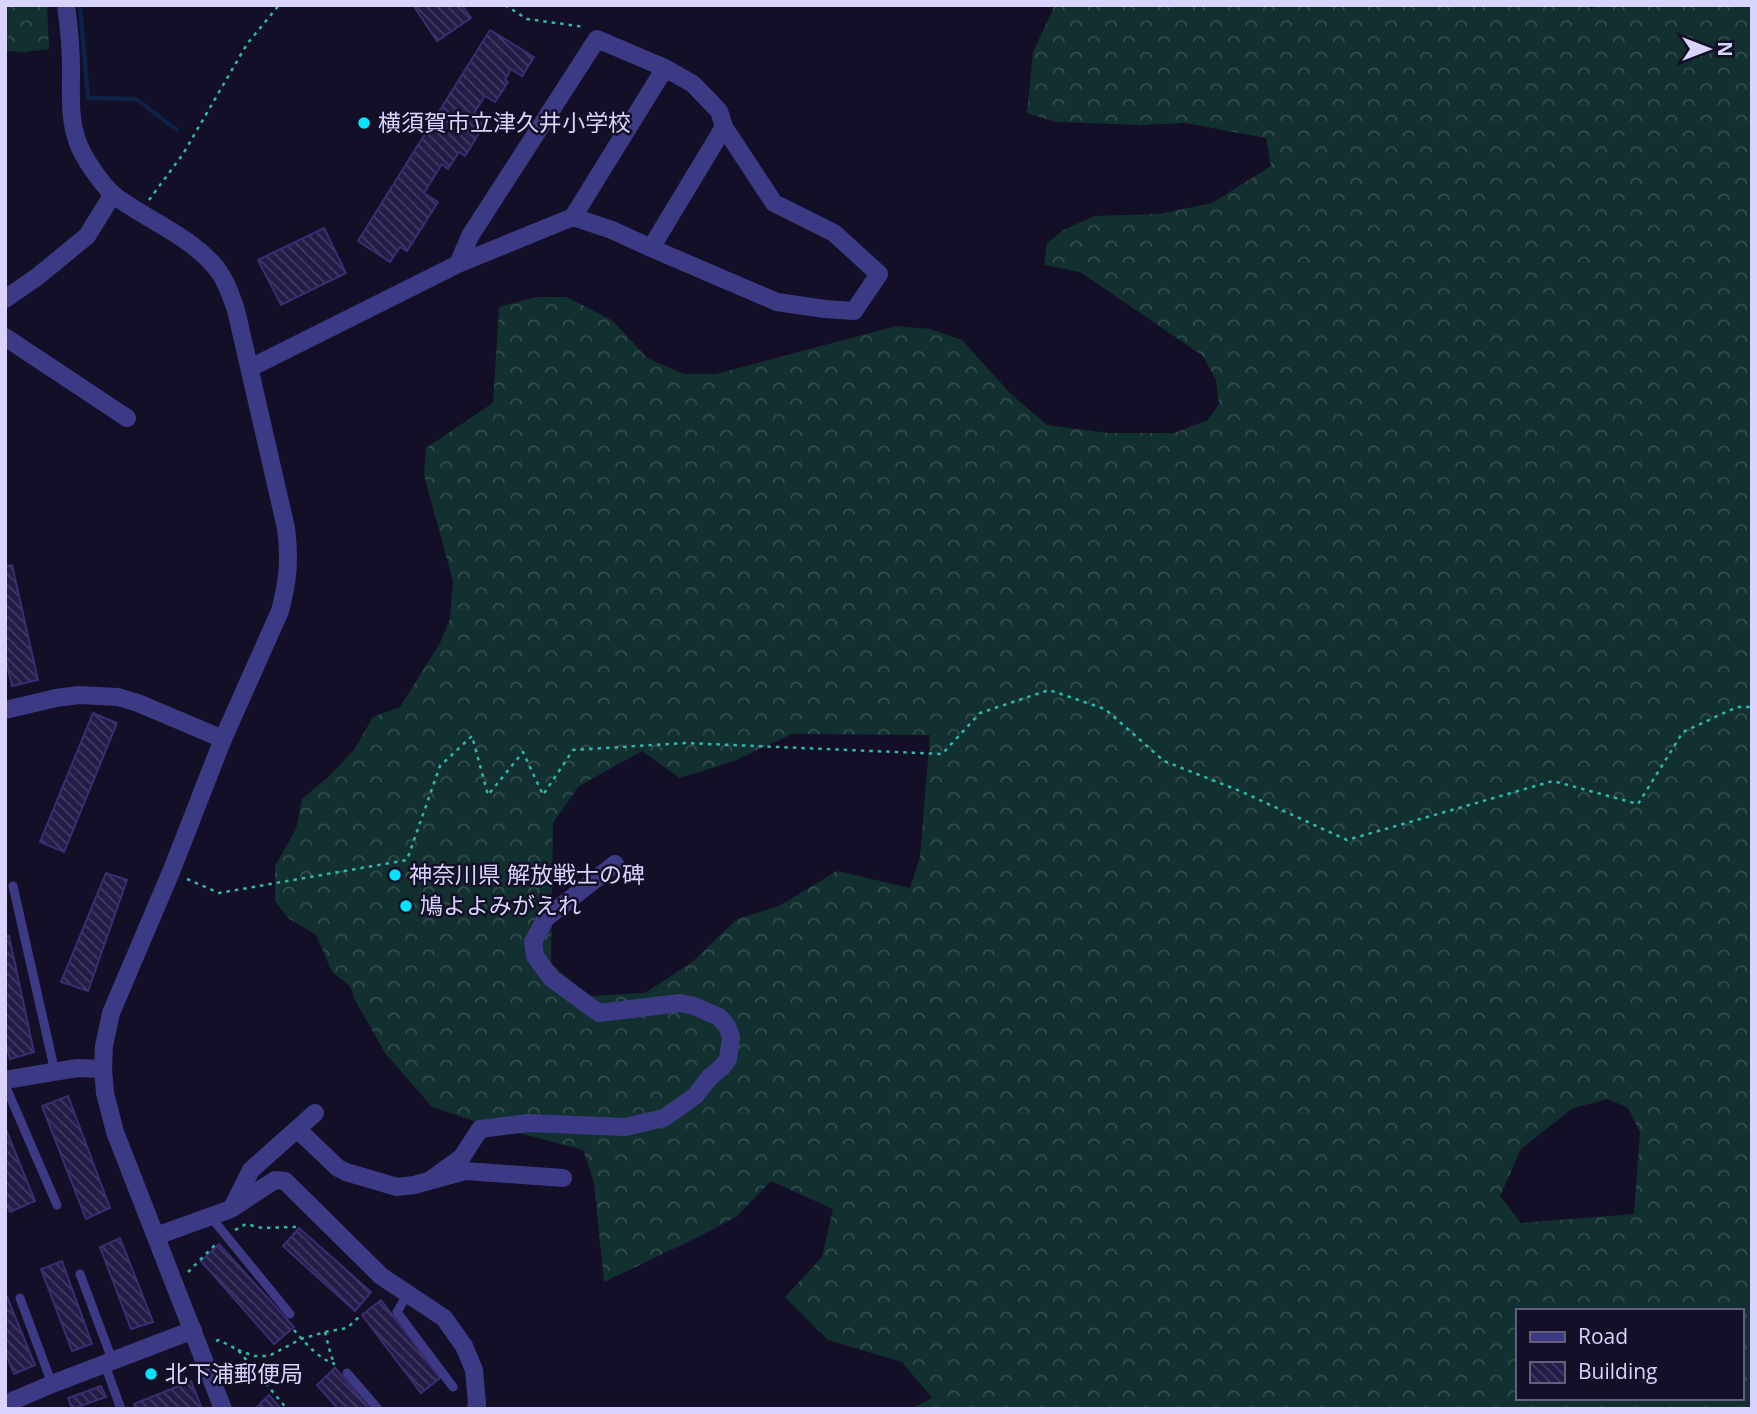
<svg xmlns="http://www.w3.org/2000/svg" width="1757" height="1414" font-family="'Open Sans','Noto Sans JP',sans-serif">
	<defs>
		<pattern id="forest-crowns" width="20" height="18" patternUnits="userSpaceOnUse" patternTransform="scale(1.75)"><rect width="20" height="18" fill="#12302f"/><path d="M2 6a3 3 0 1 1 6 0M12 15a3 3 0 1 1 6 0" fill="none" stroke="#344d4e"/></pattern>
		<pattern id="building-back-hatch" width="6" height="6" patternUnits="userSpaceOnUse" patternTransform="scale(1.75)"><rect width="6" height="6" fill="#241b47"/><path d="M-1 5l2 2M0 0l6 6M5-1l2 2" fill="none" stroke="#433b63"/></pattern>
	</defs>
	<rect width="100%" height="100%" fill="#130f26"/>
	<path fill="url(#forest-crowns)" fill-rule="evenodd" d="M5 5H47L49 49 24 52 5 51Z
		M1055 5H1583L1592 9 1597 5H1752V1409H911L932 1398 902 1362 828 1340 785 1297 822 1257 833 1209 771 1181 736 1217 700 1236 604 1282 594 1183 583 1150 471 1120 432 1107 385 1053 355 1000 350 986 332 972 316 935 288 918 275 901V866L296 829 302 799 328 777 354 750 373 717 400 707 440 643 450 619 453 581 424 475 426 448 493 403 499 307 536 297H567L613 321 647 358 684 374H716L896 326 930 329 962 340 1010 393 1047 425 1108 433H1174L1208 420 1219 404 1216 380 1203 356 1080 272 1044 265 1047 243 1063 230 1094 216 1159 214 1212 203 1271 166 1266 138 1185 123 1140 125 1056 122 1027 113 1033 52ZM792 734 930 735 920 857 910 888 837 871 779 906 737 919 692 962 645 993 589 996 551 964 553 823 579 786 642 751 680 778 734 761ZM1608 1099 1628 1108 1640 1132 1634 1214 1521 1223 1500 1196 1521 1149 1573 1108ZM1517 1311H1741V1398H1517Z"/>
	<g fill="none" stroke-linecap="round" stroke-linejoin="round">
		<path stroke="#0c2248" stroke-width="4.5" d="M80 5 88 98 136 99 177 130"/>
	</g>
	<path fill="url(#building-back-hatch)" stroke="#3b2d73" stroke-width="2" d="M413 5H462L471 18 437 41Z
		M490 30 534 57 522 76 511 69 505 80 508 82 495 102 485 96 474 113 487 120 465 156 459 152 448 169 442 164 424 193 438 202 407 251 400 247 390 262 358 241Z
		M324 228 346 273 281 305 258 260Z
		M12 565 38 680 12 686 5 656V566Z
		M93 713 117 723 64 852 40 842Z
		M106 873 127 880 88 991 61 982Z
		M5 936H9L34 1052 10 1059 5 1041Z
		M68 1096 110 1208 86 1219 42 1106Z
		M5 1127 35 1201 10 1212 5 1201Z
		M299 1228 371 1292 355 1311 283 1246Z
		M120 1238 153 1322 131 1329 100 1247Z
		M219 1244 294 1327 274 1344 201 1261Z
		M62 1261 92 1344 72 1351 41 1269Z
		M5 1292 35 1365 14 1374 5 1352Z
		M381 1300 440 1378 421 1393 362 1315Z
		M335 1368 370 1409H338L317 1385Z
		M191 1381 202 1409H136L134 1404Z
		M101 1386 106 1397 72 1409 68 1398Z
		M269 1395 281 1409H255Z"/>
	<g fill="none" stroke-linecap="round" stroke-linejoin="round">
		<path stroke="#2fb8b0" stroke-width="2.5" stroke-dasharray="3.5 5" stroke-linecap="butt" d="M505 5 527 19 585 27
			M149 200 183 154 247 44 279 5
			M187 879 219 893 407 860 440 766 472 736 488 795 523 752 543 795 573 750 685 743 942 754 980 713 1049 690 1105 709 1164 761 1240 791 1347 840 1553 781 1638 804 1683 732 1737 707H1752
			M235 1230 246 1224 262 1228 296 1227
			M188 1272 218 1242
			M294 1330C305 1343 319 1359 335 1364
			M325 1332 331 1356 335 1364
			M216 1341 219 1340 238 1350 287 1409
			M238 1350 254 1356H269L301 1339 325 1332 347 1328 360 1316"/>
		<path stroke="#3d3a85" stroke-width="9" d="M13 886 55 1072
			M5 1085 57 1205
			M210 1216 290 1314
			M80 1274 113 1362
			M408 1293 397 1312 453 1387
			M20 1298 52 1384
			M105 1365 121 1409
			M347 1373 378 1409"/>
		<path stroke="#3d3a85" stroke-width="18" d="M651 248 724 127
			M458 264 470 236 597 39 665 68 693 84 719 111 724 127 774 203 834 233 879 274 854 311 825 309 777 302 651 248 612 230 573 217
			M5 299 37 277 87 236 113 194
			M5 337 127 418
			M250 368 458 264 573 217 665 68
			M5 710 56 698 79 695 118 697 138 703 223 739
			M5 1080 77 1068 103 1069
			M297 1129 338 1168 346 1172 397 1187 414 1185 465 1171 563 1178
			M429 1181 462 1157 480 1129 528 1123 625 1127 664 1118 695 1096 710 1077 722 1067 728 1059 731 1037 727 1026 719 1017 694 1006 680 1003 599 1013 551 978 535 956 533 942 546 918 615 864
			M233 1206 251 1170 315 1113
			M156 1236 231 1209 275 1180 285 1181 381 1276 444 1318 464 1346 474 1370 477 1404 476 1409
			M5 1404 52 1384 193 1330"/>
		<path stroke="#3d3a85" stroke-width="18" d="M66 5C69 27 71 48 71 69 71 96 69 119 78 143 84 159 102 185 115 196 146 219 185 234 212 263 225 277 230 293 236 310L286 528C290 559 288 581 280 611L223 739 171 872 111 1013 104 1046 103 1069 105 1093 115 1132 223 1409"/>
	</g>
	<g fill="#00e5ff" stroke="#130f26" stroke-width="2.5">
		<circle cx="364" cy="123" r="7"/>
		<circle cx="395" cy="875" r="7"/>
		<circle cx="406" cy="906" r="7"/>
		<circle cx="151" cy="1374" r="7"/>
	</g>
	<g text-anchor="middle" stroke-width="5" stroke-linejoin="round" paint-order="stroke">
		<g font-size="23" fill="#d9d4ff" stroke="#130f26" text-anchor="start">
			<text x="378" y="131">横須賀市立津久井小学校</text>
			<text x="409" y="883">神奈川県 解放戦士の碑</text>
			<text x="420" y="914">鳩よよみがえれ</text>
			<text x="165" y="1382">北下浦郵便局</text>
		</g>
	</g>
	<rect width="1757" height="1414" fill="none" stroke="#d9d4ff" stroke-width="14"/>
	<rect x="1516" y="1309" width="228" height="91" fill="#130f26" stroke="#625e7d" stroke-width="2"/>
	<rect x="1530" y="1332" width="35" height="10" fill="#3d3a85" stroke="#625e7d" stroke-width="2"/>
	<text x="1578" y="1344" font-size="21" fill="#d9d4ff">Road</text>
	<rect x="1530" y="1362" width="35" height="21" fill="url(#building-back-hatch)" stroke="#625e7d" stroke-width="2"/>
	<text x="1578" y="1379" font-size="21" fill="#d9d4ff">Building</text>
	<g transform="translate(1708 49) rotate(90)" stroke="#130f26" stroke-width="5" paint-order="stroke">
	<path d="M0-5L12 26L0 18L-12 26Z" fill="#d9d4ff"/>
	<text y="-10" font-size="19" font-weight="bold" text-anchor="middle" fill="#d9d4ff">N</text>
	</g>
</svg>
